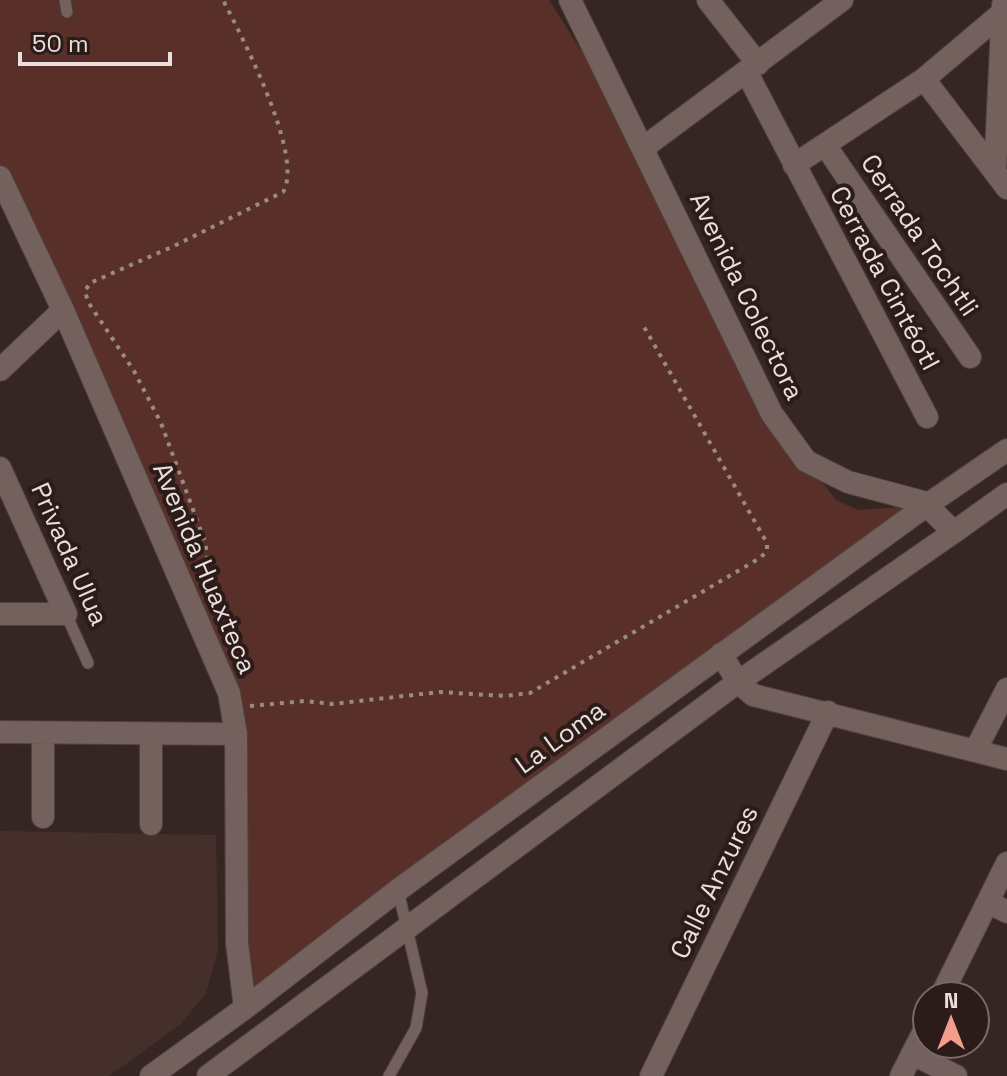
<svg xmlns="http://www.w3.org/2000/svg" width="1007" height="1076" font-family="'Space Grotesk',sans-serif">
	<rect width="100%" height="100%" fill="#362623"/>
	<path fill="#452f2b" d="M0 831 216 835 218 950 206 993 181 1024 109 1076H0Z"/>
	<path fill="#593029" d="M0 0H549L643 148 806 461 836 500 858 510 927 505 245 1008 236 734 0 177Z"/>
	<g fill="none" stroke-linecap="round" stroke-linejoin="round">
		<defs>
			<path id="service" d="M65 0 67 12
				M66 614 88 663
				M389 1076 416 1028 422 993 398 890"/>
			<path id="minor" d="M708 0 758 64
				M747 73 927 417
				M924 79 1007 188
				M825 145 970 357
				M643 148 842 0
				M794 165 924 79 1001 14
				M995 172 1003 5
				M0 370 63 310
				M0 468 66 614H0
				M721 654 738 682 753 695 1007 759
				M0 732 236 734
				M43 733V817
				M151 734V824
				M975 751 1007 689
				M988 902 1007 912
				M941 996 1007 863
				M913 1054 956 1076
				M208 1076 738 682 954 532
				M651 1076 828 712
				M901 1076 927 1025"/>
			<path id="tertiary" d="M570 0 772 414 806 461 848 482 923 502 954 532 1007 494
				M0 177 63 310 229 693 236 734 237 943 245 1008
				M151 1076 245 1008 398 890 927 505 1007 450"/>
		</defs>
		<use href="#service" stroke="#4e413e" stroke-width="13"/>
		<use href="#minor" stroke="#4e413e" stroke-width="24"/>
		<use href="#tertiary" stroke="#4e413e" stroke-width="24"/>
		<path stroke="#978a87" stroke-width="4" stroke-dasharray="4 6" stroke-linecap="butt" d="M198 577C210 568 207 555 205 542L161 423 134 371 88 302 85 291 90 283 174 246 283 192C305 157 241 35 223 0
			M250 706 305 701 332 704 440 692 505 696 530 693 760 558 767 551V543L643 325"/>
		<use href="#service" stroke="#74615d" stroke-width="11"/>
		<use href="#minor" stroke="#74615d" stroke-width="22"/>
		<use href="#tertiary" stroke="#74615d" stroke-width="22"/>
	</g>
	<g text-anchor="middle" stroke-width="8" stroke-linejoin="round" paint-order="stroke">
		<g font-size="26" fill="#eadfdc" stroke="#2c1c19">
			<text transform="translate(920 235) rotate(56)" y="9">Cerrada Tochtli</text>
			<text transform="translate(885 278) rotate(62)" y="9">Cerrada Cintéotl</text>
			<text transform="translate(747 296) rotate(64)" y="9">Avenida Colectora</text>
			<text transform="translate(70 554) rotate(66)" y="9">Privada Ulua</text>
			<text transform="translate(205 568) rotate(67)" y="9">Avenida Huaxteca</text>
			<text transform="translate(560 737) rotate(-36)" y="9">La Loma</text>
			<text transform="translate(714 882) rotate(-64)" y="9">Calle Anzures</text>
		</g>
	</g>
	<g transform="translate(951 1020)"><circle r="38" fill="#2c1c19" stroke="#786a67" stroke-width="2"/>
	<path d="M0-6L14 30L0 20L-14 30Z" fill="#f49d8d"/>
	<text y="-12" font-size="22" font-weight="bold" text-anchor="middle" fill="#eadfdc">N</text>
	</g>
	<path d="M20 52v12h150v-12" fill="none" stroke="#eadfdc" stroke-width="4"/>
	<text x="32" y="52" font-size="24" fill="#eadfdc" stroke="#2c1c19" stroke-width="6" paint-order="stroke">50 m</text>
</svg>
